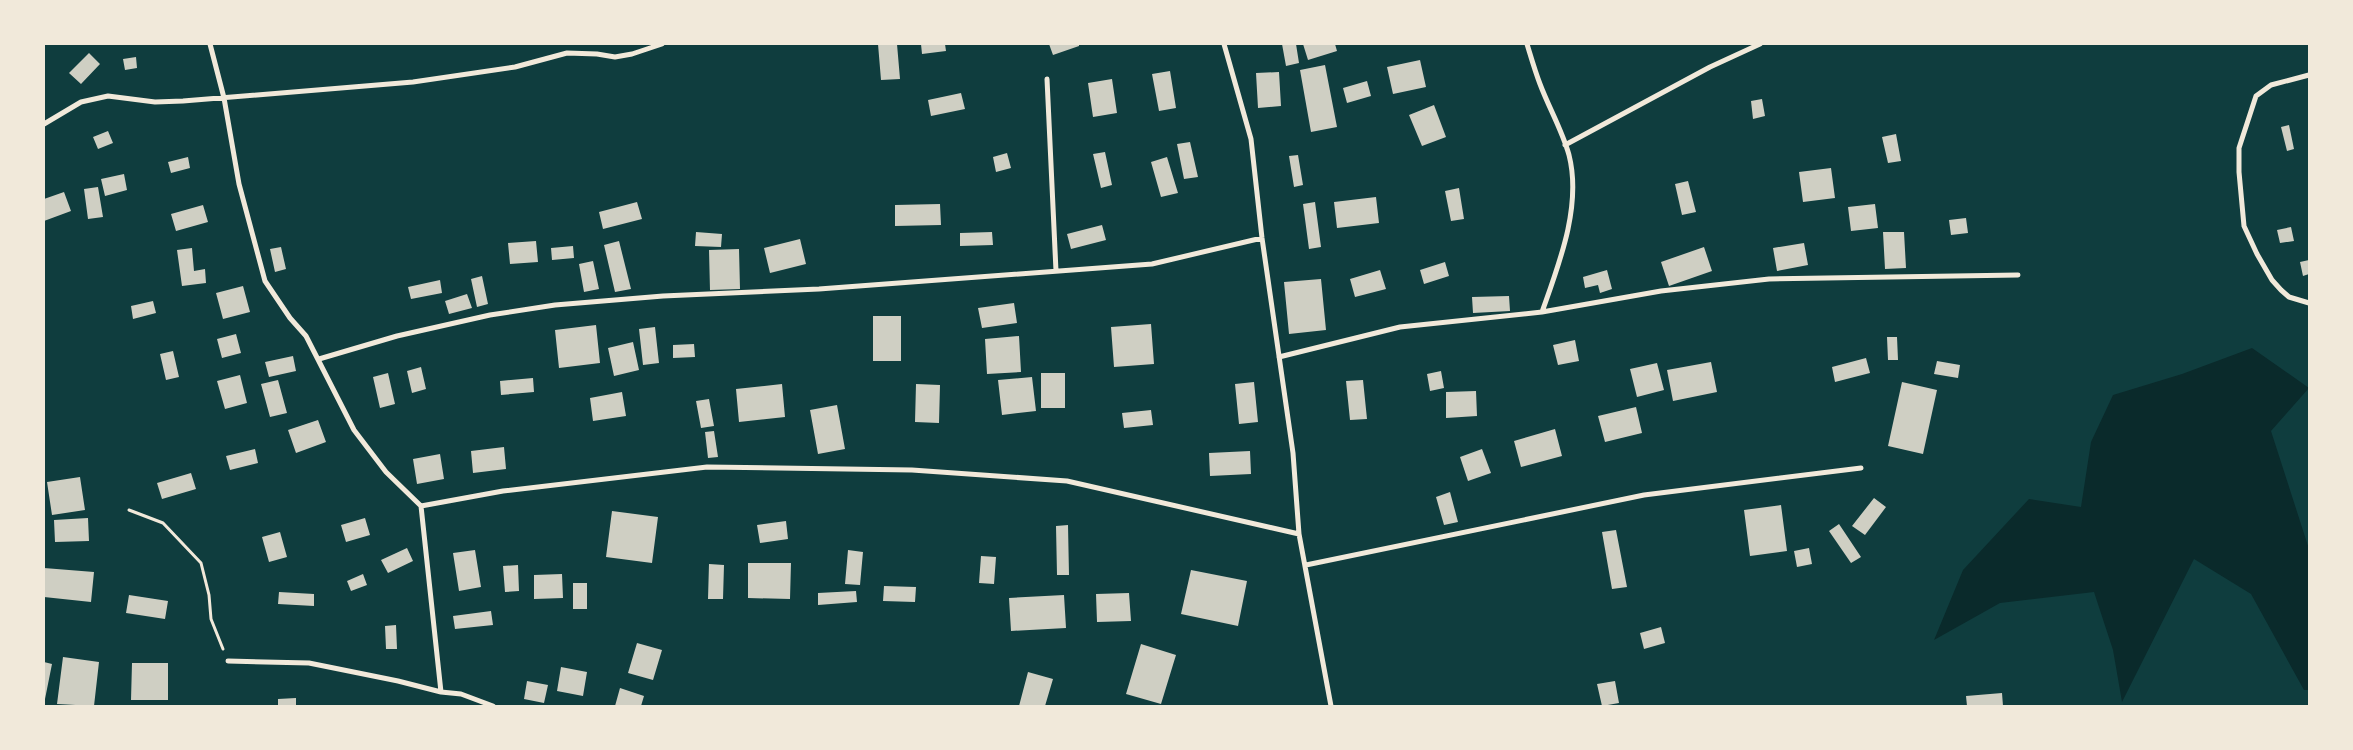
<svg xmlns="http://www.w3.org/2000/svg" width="2353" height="750" font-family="'Noto Sans',sans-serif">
	<rect width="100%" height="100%" fill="#0f3d3e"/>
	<path fill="#0a2a2b" d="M2252 348 2309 388 2271 431 2309 549V690H2304L2251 594 2194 559 2122 702 2113 650 2094 592 2000 603 1934 640 1963 570 2029 499 2081 507 2091 442 2113 395 2182 374Z"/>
	<path fill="#cfcfc3" d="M878 44H897L900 79 881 80Z
		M921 44H945L946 51 922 54Z
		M1049 44H1079V46L1053 55Z
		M1282 44H1296L1299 63 1286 66Z
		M1303 44H1335L1337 51 1308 60Z
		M89 53 100 64 81 84 69 73Z
		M136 57 137 68 125 70 123 59Z
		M1420 60 1426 87 1393 94 1387 67Z
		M1325 65 1337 127 1311 132 1300 70Z
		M1170 71 1176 108 1159 111 1152 74Z
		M1279 72 1281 106 1258 108 1256 73Z
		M1112 79 1117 113 1093 117 1088 83Z
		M1367 81 1371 96 1347 103 1343 88Z
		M961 93 965 109 931 116 928 100Z
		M1762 99 1765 116 1753 119 1751 101Z
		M1434 105 1446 137 1422 146 1409 115Z
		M2289 125 2294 149 2287 151 2281 127Z
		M108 131 113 143 98 149 93 137Z
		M1896 134 1901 161 1888 163 1882 137Z
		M1190 142 1198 177 1184 179 1177 144Z
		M1105 152 1112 185 1101 188 1093 154Z
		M1007 153 1011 168 996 172 993 157Z
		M1298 155 1303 185 1294 187 1289 156Z
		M188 157 190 168 171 173 168 162Z
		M1167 157 1178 193 1161 197 1151 162Z
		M1831 168 1835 198 1803 202 1799 172Z
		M124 174 127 190 105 196 101 179Z
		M1688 181 1696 212 1682 215 1675 184Z
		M98 187 103 217 88 219 84 189Z
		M1459 188 1464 219 1451 221 1445 191Z
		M64 192 71 211 44 221V199Z
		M1376 197 1379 223 1337 228 1334 202Z
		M637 202 642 219 603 229 599 212Z
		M1315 202 1321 247 1309 249 1303 204Z
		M940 204 941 225 895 226V205Z
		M1875 204 1878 228 1851 231 1848 207Z
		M203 205 208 222 176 231 171 214Z
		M1966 218 1968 233 1951 235 1949 220Z
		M1102 225 1106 240 1071 249 1067 234Z
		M2291 227 2294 241 2280 243 2277 230Z
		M696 232 722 234 721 247 695 246Z
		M992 232 993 245 960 246V233Z
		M1883 232H1904L1906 268 1885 269Z
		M800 239 806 264 770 273 764 248Z
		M536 241 538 262 510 264 508 243Z
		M619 241 631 289 615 292 604 245Z
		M1804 243 1808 265 1777 271 1773 248Z
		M573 246 574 258 552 260 551 248Z
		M281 247 286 269 275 272 270 249Z
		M1704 247 1712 271 1669 286 1661 262Z
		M192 248 194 271 205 269 206 283 182 286 177 250Z
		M739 249 740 289 710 290 709 250Z
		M2309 260V274L2303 276 2300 262Z
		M593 261 599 289 584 292 579 264Z
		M1445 262 1449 276 1424 284 1420 270Z
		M1380 270 1386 289 1355 297 1350 279Z
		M1607 270 1612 289 1600 293 1598 285 1585 288 1583 277Z
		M482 276 488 304 477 307 471 279Z
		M1321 279 1326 330 1289 334 1284 282Z
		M440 280 442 293 411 299 408 287Z
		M243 286 250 312 223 319 216 293Z
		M467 294 472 308 449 314 445 301Z
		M1509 296 1510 311 1473 313 1472 297Z
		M153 301 156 313 133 319 131 306Z
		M1014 303 1017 323 982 328 978 308Z
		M873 316H901V361H873Z
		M1151 324 1154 364 1114 367 1111 327Z
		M596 325 600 363 559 368 555 330Z
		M655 327 659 363 643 365 639 329Z
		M236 334 241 353 222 358 217 339Z
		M1019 336 1021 372 987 374 985 339Z
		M1887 337H1897L1898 360H1888Z
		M1575 340 1579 361 1558 365 1553 345Z
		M633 342 639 370 614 376 608 348Z
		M694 344 695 357 673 358V345Z
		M173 351 179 377 166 380 160 354Z
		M293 356 296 371 269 377 265 362Z
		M1866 358 1870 373 1835 382 1832 367Z
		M1937 361 1960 365 1958 378 1934 374Z
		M1711 362 1717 392 1673 401 1667 370Z
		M1657 363 1664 390 1637 397 1630 369Z
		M421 367 426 389 412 393 407 371Z
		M1441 371 1444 388 1430 391 1427 374Z
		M388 373 395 404 380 408 373 377Z
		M1041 373H1065V408H1041Z
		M240 375 247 403 225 409 217 381Z
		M1032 377 1036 411 1002 415 998 380Z
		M533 378 534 392 501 395 500 381Z
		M278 380 287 413 270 417 261 384Z
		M1363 380 1367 419 1350 420 1346 381Z
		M1254 382 1258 422 1239 424 1235 384Z
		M1902 382 1937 390 1923 454 1888 446Z
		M782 384 785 417 739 422 736 389Z
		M916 384 940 385 939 423 915 422Z
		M1476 391 1477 416 1446 418V392Z
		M622 392 626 416 593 421 590 398Z
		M709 399 714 426 701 428 696 401Z
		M837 405 845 449 818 454 810 410Z
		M1636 407 1642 433 1605 442 1598 416Z
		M1151 410 1153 425 1124 428 1122 413Z
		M318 420 326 442 296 453 288 430Z
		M1555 429 1562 456 1521 467 1514 441Z
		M714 431 718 457 708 458 705 432Z
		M504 447 506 469 473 473 471 451Z
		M255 449 258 463 230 470 226 456Z
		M1482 449 1491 473 1468 481 1460 457Z
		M1250 451 1251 474 1210 476 1209 453Z
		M440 454 444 479 417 484 413 459Z
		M191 473 196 489 162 499 157 483Z
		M80 477 85 510 52 515 47 482Z
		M1450 492 1458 522 1444 525 1436 497Z
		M1874 498 1886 507 1865 535 1852 526Z
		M1781 505 1787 551 1750 556 1744 510Z
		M612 511 658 517 652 563 606 557Z
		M88 518 89 541 55 542 54 520Z
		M365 518 370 535 346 542 341 525Z
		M786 521 788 539 760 543 757 525Z
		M1839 524 1861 557 1851 563 1829 531Z
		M1068 525 1069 575H1057L1056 526Z
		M1616 530 1627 587 1612 589 1602 532Z
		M280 532 287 557 269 562 262 537Z
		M407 548 413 561 388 573 381 560Z
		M1809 548 1812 564 1797 567 1794 551Z
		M475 550 481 587 459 591 453 553Z
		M848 550 863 552 860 585 845 584Z
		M981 556 996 557 994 584 979 583Z
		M748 563H791L790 599 748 598Z
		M709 564 724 565 723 599H708Z
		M518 565 519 591 505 592 503 566Z
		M44 568 94 572 91 602 44 597Z
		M1191 570 1247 581 1238 626 1181 614Z
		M363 574 367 585 351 591 347 581Z
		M562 574 563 598 534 599V575Z
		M573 583H587V609H573Z
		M884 586 916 587 915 602 883 601Z
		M856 591 857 602 818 605V593Z
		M279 592 314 594V606L278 604Z
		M1129 593 1131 621 1097 622 1096 594Z
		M129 595 168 601 165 619 126 613Z
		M1064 595 1066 628 1011 631 1009 598Z
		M491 611 493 625 455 629 453 616Z
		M396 625 397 649H386L385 626Z
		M1661 627 1665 643 1644 649 1640 633Z
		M637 643 662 650 653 680 628 673Z
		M1141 644 1176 655 1161 704 1126 694Z
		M63 657 99 662 94 706 57 704Z
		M44 662 52 664 45 699H44Z
		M132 663H168V700H131Z
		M561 667 587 672 583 696 557 691Z
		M1028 672 1053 679 1045 706H1019Z
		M527 681 548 685 544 703 524 699Z
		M1615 681 1619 703 1602 706 1597 684Z
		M620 688 644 696 641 706H615Z
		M2002 693 2003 706H1967L1966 696Z
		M296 698V706H278V699Z"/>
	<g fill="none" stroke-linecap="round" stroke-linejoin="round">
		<path stroke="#f1e9da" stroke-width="3" d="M129 510 163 523 201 563 209 595 211 619 223 649"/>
		<path stroke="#f1e9da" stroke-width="5" d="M210 44 224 98 239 184 265 281 290 318 306 336 354 430 386 472 421 506 441 692
			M1224 44 1251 139 1262 238 1293 453 1299 534 1331 706
			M1527 44C1531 57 1535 71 1540 84 1549 108 1562 130 1569 155 1582 206 1559 264 1542 312
			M2309 75 2271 85 2256 96 2239 148V172L2244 226 2257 254 2272 280 2281 290 2289 297 2309 303
			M1047 79 1056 271
			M44 124 81 102 108 96 155 102 183 101 413 82 515 67 567 53 597 54 615 57 632 54 662 44
			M1565 145 1710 67 1760 44
			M1279 357 1400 327 1542 312 1661 291 1769 279 2018 275
			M319 359 397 336 490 315 555 305 663 296 819 289 1152 264 1262 238
			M421 506 503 491 707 467 912 470 1067 481 1299 534
			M1306 565 1644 495 1861 468
			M228 661 309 663 398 681 441 692 461 694 493 706"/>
	</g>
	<rect width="2353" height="750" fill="none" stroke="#f1e9da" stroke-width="90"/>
</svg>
